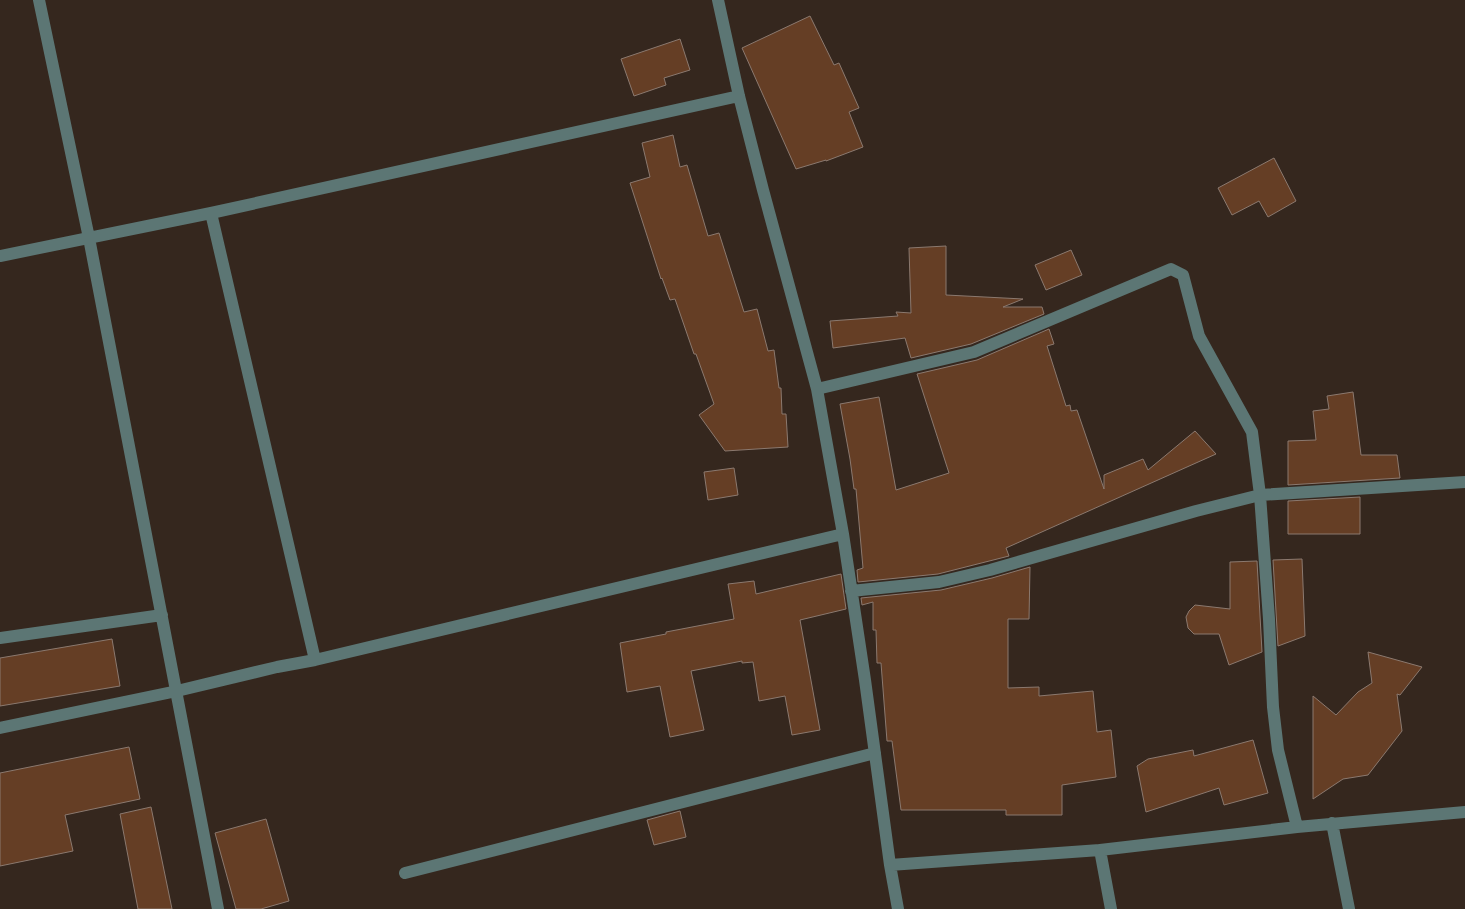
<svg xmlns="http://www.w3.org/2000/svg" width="1465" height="909" font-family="'Fira Sans Condensed',sans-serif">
	<rect width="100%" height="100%" fill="#35271e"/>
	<path fill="#653e25" stroke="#8b796f" d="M810 16 834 65 839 63 859 108 849 112 863 147 826 161V160L796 169 742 48Z
		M680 39 690 70 664 78 666 85 634 96 621 59Z
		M673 135 680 167 687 165 708 236 719 233 744 312 757 309 768 351 774 350 779 388H781L782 414H786L788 447 725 451 699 415 714 404 696 354H694L675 299 670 300 662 278 661 279 630 183 650 177 642 143Z
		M1274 158 1296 201 1268 217 1259 201 1232 215 1218 188Z
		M946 246V295L1023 299 1003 307H1042L1044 314 971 344 911 358 905 338 833 348 830 321 898 316 896 312 911 313 909 248Z
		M1071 250 1082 275 1046 290 1035 265Z
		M1049 329 1054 344 1047 346 1066 406 1070 405 1071 411 1077 410 1104 489V475L1143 459 1148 470 1195 431 1216 454 1006 548 1009 556 938 574 858 582 857 570 863 568 856 489H854L850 459 840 404 879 397 896 490 949 473 917 374 977 360Z
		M1353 392 1361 455H1397L1400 478 1288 485V441L1316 440 1313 411 1329 409 1327 396Z
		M734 468 738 495 708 500 704 472Z
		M1360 497V534H1288V501Z
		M1302 559 1305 636 1278 646 1273 560Z
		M1257 561 1262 652 1229 665 1219 634H1194L1188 628 1186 617 1189 611 1195 605 1230 609V562Z
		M1030 567 1029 619H1008V688L1039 687V696L1093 691 1097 732 1111 730 1116 777 1062 785V815H1006V810H901L892 741H887L881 663H877L876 630H873V602L862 605 861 598 941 590 992 578Z
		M841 574 846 609 800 620 820 730 792 735 785 696 759 701 753 662 742 663V661L691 671 704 730 670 737 660 686 627 692 620 643 666 634V632L734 619 728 584 754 581 756 594Z
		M112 639 120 686 0 706V658Z
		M1368 652 1422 667 1400 695 1397 694 1402 731 1368 775 1343 779 1313 799V696L1336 715 1358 692 1372 683Z
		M1253 740 1268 793 1224 805 1219 788 1146 812 1137 766 1148 759 1193 750 1194 756Z
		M129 747 140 799 65 815 73 851 0 866V773Z
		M151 807 172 909H138L120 814Z
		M680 811 686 837 654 845 647 820Z
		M266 819 289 901 261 909H236L215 833Z"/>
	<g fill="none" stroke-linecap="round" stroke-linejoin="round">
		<path stroke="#5c7674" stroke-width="12" d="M39 0 89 238 218 909
			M718 0 739 96 763 190 817 389 843 534 865 680 890 865 898 909
			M211 213 315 660
			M0 256 211 213 739 96
			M817 389 974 352 1171 269 1183 275 1199 336 1252 432 1260 495 1196 511 990 570 939 582 851 591
			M0 638 162 615
			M0 728 177 691 277 667 315 660 843 534
			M1332 823 1349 909
			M1297 827 1278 750 1273 707 1269 619 1260 495 1465 482
			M1100 850 1111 909
			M890 865 1100 850 1297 827 1465 812
			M405 873 875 753"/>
	</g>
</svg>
